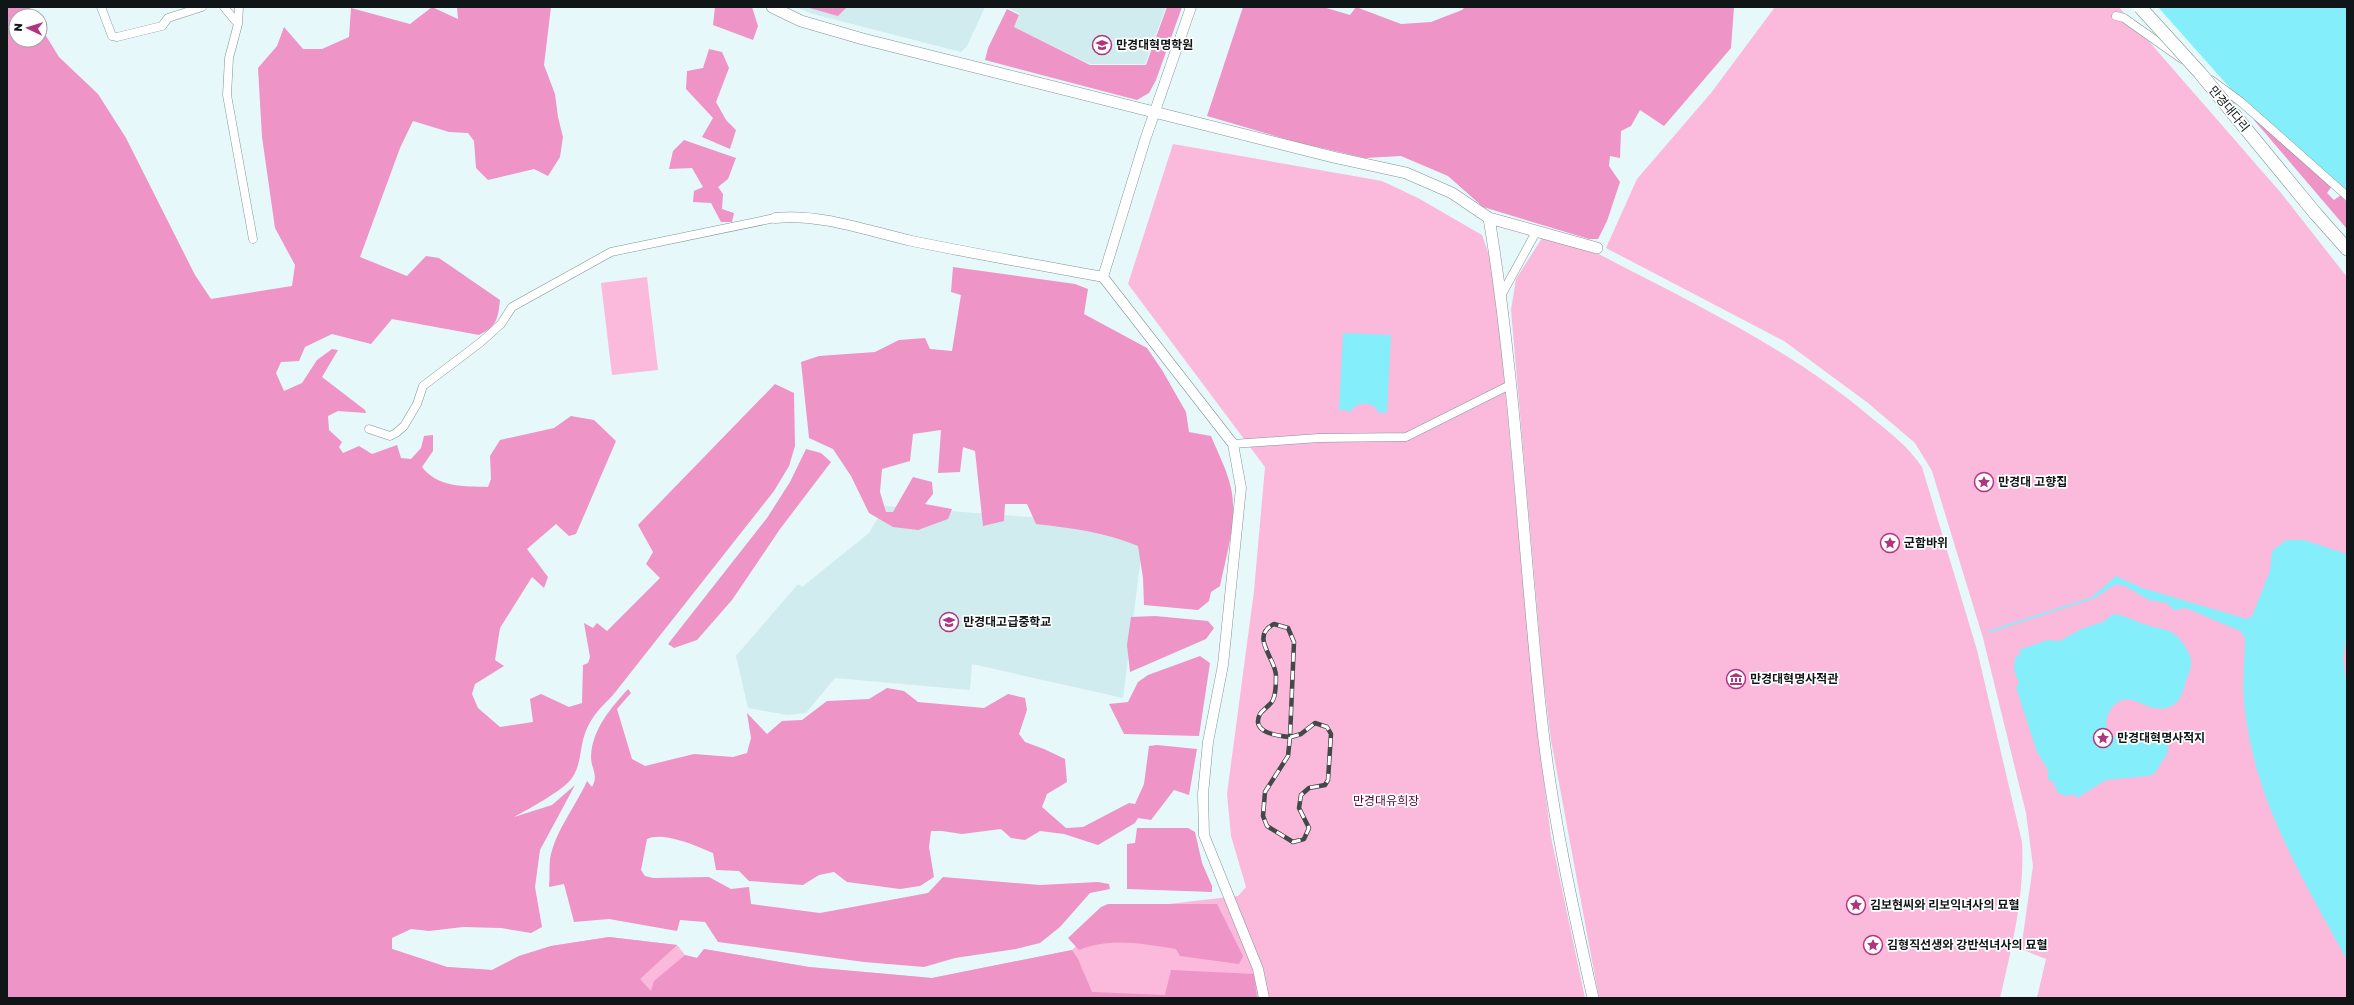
<svg xmlns="http://www.w3.org/2000/svg" width="2354" height="1005" font-family="'Golos Text','Noto Sans KR',sans-serif">
	<rect width="100%" height="100%" fill="#e6f8fa"/>
	<path fill="#d0ecef" d="M796 7H985L967 46 961 52 813 14Z
		M1007 7H1166L1145 64H1090L1014 27 1020 14Z
		M885 506 1145 526 1123 698 972 664 970 690 835 678 806 713 787 715 748 708 736 656 798 584 802 587 869 533Z"/>
	<path fill="#fbb9dc" d="M1775 7H2119L2281 193 2347 277V998H2037L2046 959 2021 949 2033 866 2026 813 1983 638 1932 471 1915 443 1868 403 1784 341 1606 248 1637 179 1711 93Z
		M1173 144 1382 181 1418 198 1482 235 1494 269 1535 712 1551 837 1585 998H7V845L392 949 447 967 492 970 519 956 551 946 609 937 677 945 685 955 697 958 704 949 809 967 932 978 1072 950 1116 910 1238 896 1246 887 1231 836 1227 794 1254 591 1265 467 1128 284Z
		M1542 238 1573 244 1593 251C1688 301 1786 346 1868 415 1888 431 1908 446 1922 467L1977 650 2022 842C2025 895 2012 946 2000 998H1599L1551 740 1543 677 1511 310 1516 279Z
		M647 277 658 370 612 375 601 283Z"/>
	<path fill="#ee94c6" d="M7 7H29L34 16H16V40H40V26L59 57 98 94 126 138 195 275 211 299 292 286 295 265 275 228 262 137 258 68 277 46 284 27 303 49H322L349 37 351 8 410 24 432 7 458 19 457 7H551L544 65 555 94 558 117 563 137 560 157 548 176 534 169 488 180 476 168 474 141 468 133 449 132 413 121 400 148 360 257 407 276 426 256 439 258 500 300C498 319 497 326 479 335L392 319 371 344 332 334 305 347 299 361 281 362 276 373 284 391 302 383 317 360 332 349 338 350 322 377 365 410 366 413 338 411 328 416 329 430 342 442 339 447 343 453 359 446 372 454 397 445 401 458 411 459 421 448 424 436 433 435V451L422 467C438 488 464 486 488 487L491 479 490 456 500 440 554 428 571 416 594 420 616 441 576 534 569 536 556 524 527 549 548 577 544 588 532 577 500 628 495 660 504 666 475 684 472 694 478 708 500 727 533 722 530 699 541 694 569 707 582 703 583 665 588 663 590 657 584 623 593 628 597 623 607 631 660 578 646 564 653 552 638 525 775 384 794 393 795 446 789 466 774 491 613 695C599 709 588 720 583 740 580 752 580 767 572 778 564 790 527 810 514 817L552 805 575 785 540 850 535 887 542 927 531 933 501 928 463 927 429 931 411 929 392 938V949L447 967 492 970 519 956 551 946 609 937 677 945 640 979 651 991 654 981 685 955 697 958 704 949 809 967 932 978 1072 950 1078 959 1092 992 1165 995 1171 970 1254 974 1257 998H7Z
		M715 7H752L758 26 753 40 713 25Z
		M806 7H847L838 16Z
		M1167 7H1182L1156 80 1149 93 1137 100 985 60 988 48 1007 9 1019 15 1014 27 1090 65H1146Z
		M1243 7H1323L1350 15 1356 7 1401 24 1431 22 1462 10 1465 7H1734L1731 48 1664 126 1640 110 1631 126 1621 131 1620 158 1610 156 1609 166 1620 182 1607 221 1598 239H1589L1483 207 1448 176 1401 156 1365 158 1296 142 1207 116Z
		M709 49 722 52 729 68 716 102 726 120 736 130 730 149 702 137 713 118 686 89 687 71 703 68Z
		M2258 118 2332 186 2327 193 2334 200 2341 195 2347 202V229L2254 120Z
		M684 140 736 158 728 179 718 187 723 194 722 209 734 213 732 222H721L711 203 693 202 694 191 703 187 692 168 669 169 673 151Z
		M953 267 1075 284 1088 289 1084 314 1147 348 1162 370 1186 412 1189 432 1211 436C1218 453 1227 470 1231 488 1238 519 1226 556 1220 586L1211 592 1209 601 1198 610 1144 605 1143 578 1138 546C1105 532 1071 528 1036 524L1027 504H1005L1004 521 983 526 975 451 963 447 960 472 938 473 941 430 913 434 910 461 882 469 880 492 886 512H893L913 477 932 482 933 494 925 504 952 509 948 519 918 530 893 527 869 513 851 476 833 449 809 438 801 362 819 356 875 352 899 340 925 338 930 349 952 351 961 295 951 292Z
		M806 449 821 453 831 462 780 529 732 600 697 640 674 648 668 644 767 518 790 482Z
		M1155 616 1208 621 1214 628 1206 639 1130 672 1127 645 1131 617Z
		M1200 656 1210 663 1199 736 1124 734 1109 704 1128 702 1138 682 1148 675Z
		M887 688 904 691 918 702 984 708 1008 694 1025 698 1027 710 1019 734 1025 742 1044 749 1065 759 1067 782 1047 794 1042 807 1066 828 1083 827 1129 803 1135 804 1144 784 1149 746 1157 745 1197 749 1189 795 1174 790 1151 820 1138 818 1135 823 1098 845 1064 834 1040 831 1025 840 1011 838 1001 829 962 834 942 831H931L929 847 934 877 920 886 900 889 847 882 834 872 819 875 803 885 749 881 739 871 716 870 713 853C697 846 663 831 647 839L641 870 645 876 653 878 709 877 731 889 749 887 751 904 820 913 928 893 943 877 1040 885 1098 882 1109 884 1110 889 1090 893 1060 927 1040 943 1016 949 955 958 924 967 864 962 718 942 705 922 680 920 677 931 609 919 574 922 564 884 549 887C550 878 549 868 550 859 555 831 576 806 587 781L592 787C599 774 591 769 591 757 592 729 611 708 628 689L631 693 617 709 632 759 645 766 694 754 733 757 747 753 751 738 747 713 767 734 782 721 802 720 827 701 869 699Z
		M1137 828H1188L1195 832 1202 863 1212 886V892L1127 889V844L1135 843Z
		M1108 904H1217L1243 956 1239 964 1180 956 1176 949C1144 944 1110 937 1079 950L1068 938 1101 907Z"/>
	<path fill="#84effa" d="M2158 7H2347V192L2237 96Z
		M1343 333 1391 335 1387 413 1377 412V408C1368 403 1361 402 1353 408V411L1339 410Z
		M2286 540H2304L2347 554V629L2343 659 2347 689V960C2302 877 2253 799 2244 702 2242 681 2245 659 2245 638L2240 631 2186 608 2174 610 2167 603 2149 600 2123 585H2114L2095 598 1988 633V631L2092 597 2116 576 2142 588 2247 619 2252 616 2270 571 2272 551Z
		M2113 614C2125 615 2132 620 2144 624 2152 627 2160 628 2167 630 2178 634 2189 649 2191 660 2192 667 2188 675 2186 681 2184 688 2181 701 2173 705 2153 717 2136 695 2122 700 2108 705 2099 728 2114 736 2119 739 2127 738 2132 738L2141 730 2161 736 2168 743V752L2155 773 2148 776 2106 780 2077 798 2074 794 2067 796 2058 793 2052 780 2048 781V770L2037 752 2016 687 2019 684 2014 669 2015 658 2021 653 2018 650 2048 640 2060 641 2081 629 2103 622Z"/>
	<g fill="none" stroke-linecap="round" stroke-linejoin="round">
		<defs>
			<path id="minor" d="M101 7 112 36 117 37 162 26 168 18 202 7
				M224 7 238 24 229 58 227 95 253 239
				M2116 16 2124 18 2182 59
				M238 24 239 7
				M2211 80 2241 102 2347 196
				M1502 294 1536 232
				M369 429 390 436 396 433 404 426 417 404 423 386 481 342 501 324 512 307 611 252 775 218
				M1233 444 1319 438 1406 437 1510 385"/>
			<path id="tertiary" d="M775 218C820 213 868 231 912 241 975 254 1039 265 1103 277L1233 444 1241 488 1223 665 1208 742 1203 794 1204 835 1258 969 1264 998
				M1103 277 1145 140 1191 7"/>
			<path id="secondary" d="M772 7 801 21 863 39 1333 157 1406 173 1452 193 1489 218 1597 248
				M1489 218C1516 382 1523 549 1541 714 1551 809 1572 905 1593 998"/>
			<path id="trunk" d="M2315 213 2347 249"/>
		</defs>
		<use href="#minor" stroke="#839496" stroke-width="9"/>
		<use href="#tertiary" stroke="#839496" stroke-width="11"/>
		<use href="#secondary" stroke="#839496" stroke-width="12"/>
		<use href="#trunk" stroke="#839496" stroke-width="14"/>
		<use href="#minor" stroke="#fff" stroke-width="8"/>
		<use href="#tertiary" stroke="#fff" stroke-width="10"/>
		<use href="#secondary" stroke="#fff" stroke-width="11"/>
		<use href="#trunk" stroke="#fff" stroke-width="13"/>
		<defs>
			<path id="rail" d="M1290 737 1288 756 1265 792 1263 816 1267 826 1293 842 1304 839 1309 828 1299 808 1301 795 1309 788 1325 785 1328 780 1331 734 1327 727 1315 723 1301 734 1291 737H1290C1279 736 1250 733 1260 714 1263 709 1270 706 1273 700 1276 694 1276 682 1276 676 1276 658 1249 637 1274 624L1288 628 1294 642 1290 737"/>
		</defs>
		<use href="#rail" stroke="#41494b" stroke-width="4.5"/>
		<use href="#rail" stroke="#fff" stroke-width="3" stroke-dasharray="9" stroke-linecap="butt"/>
		<defs>
			<path id="trunk-bridge" d="M2140 7 2200 73 2315 213"/>
		</defs>
		<use href="#trunk-bridge" stroke="#839496" stroke-width="14" stroke-linecap="butt"/>
		<use href="#trunk-bridge" stroke="#fff" stroke-width="13"/>
	</g>
	<defs>
		<symbol id="university-ring" viewBox="-11 -11 22 22"><circle r="9.5" fill="#fff" stroke="#b13483" stroke-width="1.5"/><path d="M0-5L7-2L0 1L-7-2ZM-4 1L0 2.5L4 1V4Q0 6-4 4Z" fill="#b13483"/></symbol>
		<symbol id="sight-ring" viewBox="-11 -11 22 22"><circle r="9.5" fill="#fff" stroke="#b13483" stroke-width="1.5"/><path d="M0-6L1.8-2.2L6-1.7L2.9 1.2L3.7 5.4L0 3.3L-3.7 5.4L-2.9 1.2L-6-1.7L-1.8-2.2Z" fill="#b13483"/></symbol>
		<symbol id="school-ring" viewBox="-11 -11 22 22"><circle r="9.5" fill="#fff" stroke="#b13483" stroke-width="1.5"/><path d="M0-5L7-2L0 1L-7-2ZM-4 1L0 2.5L4 1V4Q0 6-4 4Z" fill="#b13483"/></symbol>
		<symbol id="museum-ring" viewBox="-11 -11 22 22"><circle r="9.5" fill="#fff" stroke="#b13483" stroke-width="1.5"/><path d="M0-6L6-3V-2H-6V-3ZM-5-1h2V3h-2ZM-1-1h2V3h-2ZM3-1h2V3H3ZM-6 4H6V6H-6Z" fill="#b13483"/></symbol>
	</defs>
	<g fill-rule="evenodd">
		<use href="#university-ring" x="1091" y="34" width="22" height="22"/>
		<use href="#sight-ring" x="1973" y="471" width="22" height="22"/>
		<use href="#sight-ring" x="1879" y="532" width="22" height="22"/>
		<use href="#school-ring" x="938" y="611" width="22" height="22"/>
		<use href="#museum-ring" x="1725" y="668" width="22" height="22"/>
		<use href="#sight-ring" x="2092" y="727" width="22" height="22"/>
		<use href="#sight-ring" x="1845" y="894" width="22" height="22"/>
		<use href="#sight-ring" x="1862" y="934" width="22" height="22"/>
	</g>
	<g text-anchor="middle" stroke-width="3.5" stroke-linejoin="round" paint-order="stroke">
		<g font-size="12" font-weight="bold" fill="#101617" stroke="#fff" text-anchor="start">
			<text x="1116" y="49">만경대혁명학원</text>
			<text x="1998" y="486">만경대 고향집</text>
			<text x="1904" y="547">군함바위</text>
			<text x="963" y="626">만경대고급중학교</text>
			<text x="1750" y="683">만경대혁명사적관</text>
			<text x="2117" y="742">만경대혁명사적지</text>
			<text x="1870" y="909">김보현씨와 리보익녀사의 묘혈</text>
			<text x="1887" y="949">김형직선생와 강반석녀사의 묘혈</text>
		</g>
		<g font-size="12" fill="#101617" stroke="#fff">
			<text transform="translate(2229 109) rotate(50)" y="4">만경대다리</text>
		</g>
		<g font-size="12" fill="#56043c" stroke="#fff">
			<text x="1386" y="805">만경대유희장</text>
		</g>
	</g>
	<rect width="2354" height="1005" fill="none" stroke="#101617" stroke-width="16"/>
	<g transform="translate(28 28) rotate(274)"><circle r="19" fill="#ffffff" stroke="#9fa2a2"/>
	<path d="M0-3L7 15L0 10L-7 15Z" fill="#b13483"/>
	<text y="-6" font-size="11" font-weight="bold" text-anchor="middle" fill="#101617">N</text>
	</g>
</svg>
